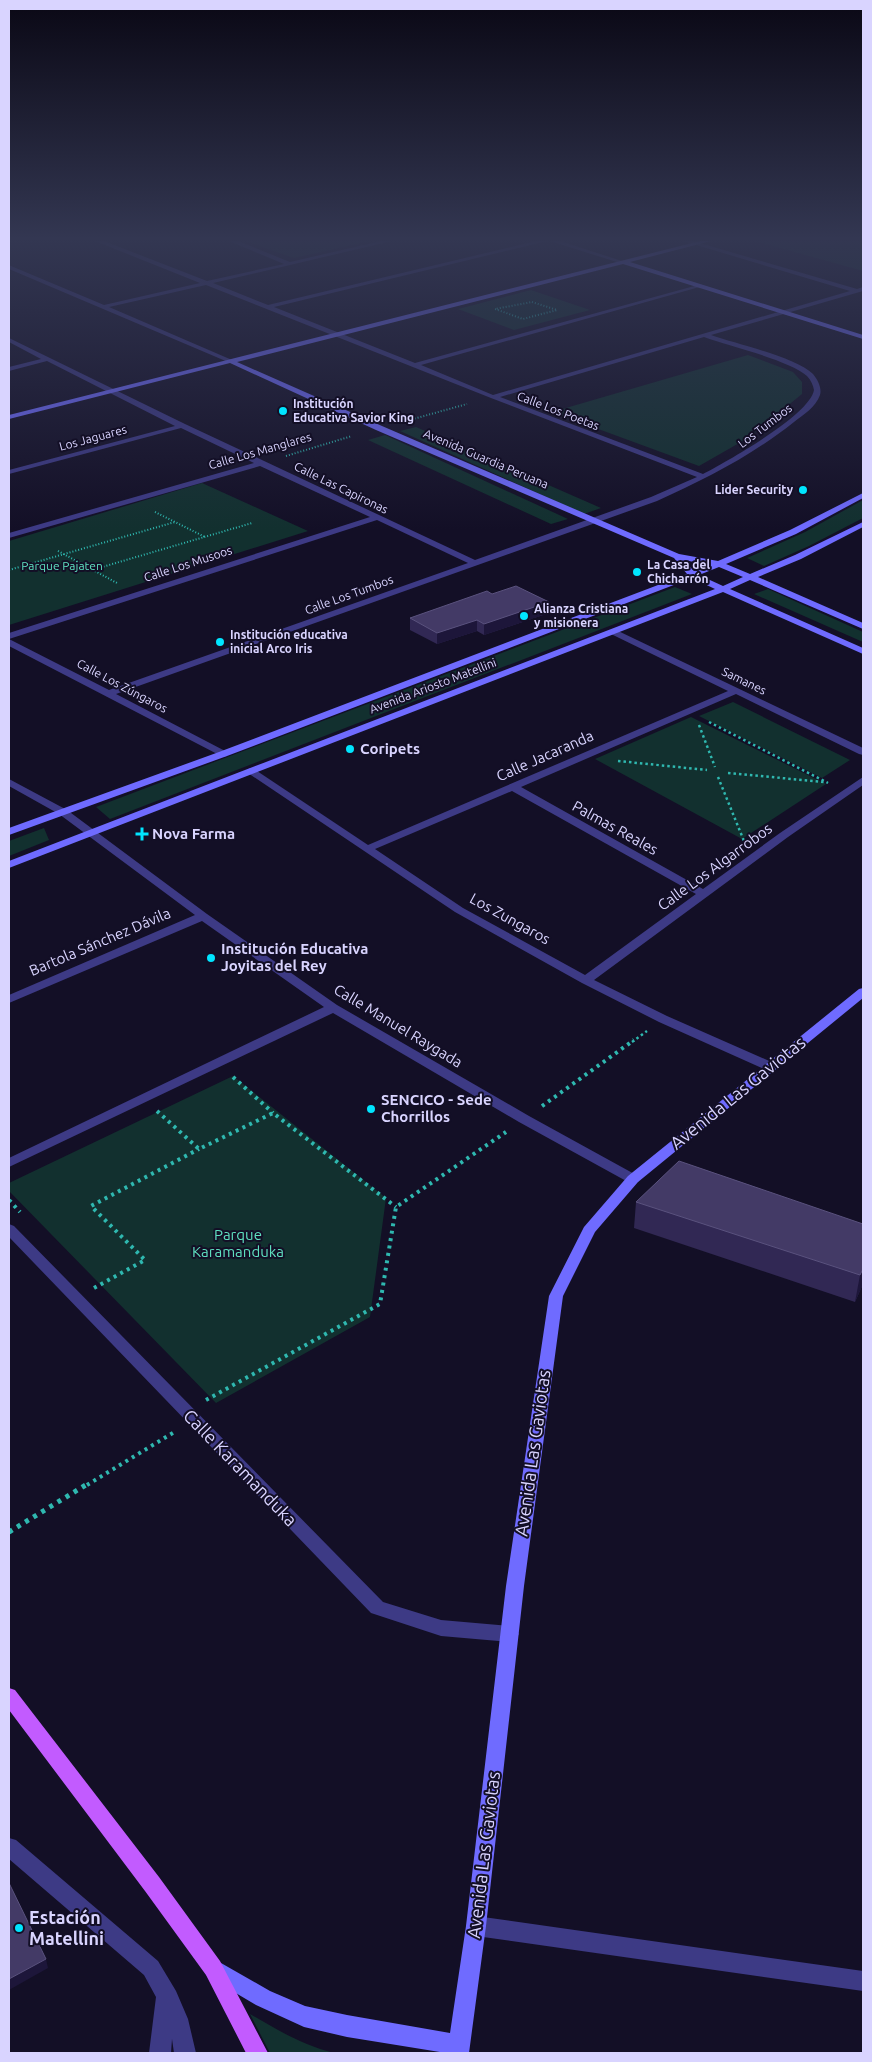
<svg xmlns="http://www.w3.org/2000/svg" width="872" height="2062" font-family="Ubuntu,sans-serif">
	<rect width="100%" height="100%" fill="#130f26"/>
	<path fill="#12302f" d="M245 241H370L294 258Z
		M755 241H863V271Z
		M531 290 590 310 514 330 458 309Z
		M748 355 793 372 802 382V394L748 438 699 466 552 412Z
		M416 427 601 508 584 514 400 431Z
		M385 435 568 519 551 524 368 440Z
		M202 483 308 531 9 625V541Z
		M863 500V518L809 546 764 566 747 558 805 532Z
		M675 587 692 594 110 819 96 807Z
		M768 589 863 632V642L754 594Z
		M733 702 850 760 822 778 699 716Z
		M691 717 826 784 742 839 595 759Z
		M44 828 49 840 9 856V841Z
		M233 1076 386 1198 370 1317 216 1403 9 1191V1183Z
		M250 2014C277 2030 303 2045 334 2053H270Z"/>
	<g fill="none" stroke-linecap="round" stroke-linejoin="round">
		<path stroke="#2fb8b0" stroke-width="2" stroke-dasharray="1 2" stroke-linecap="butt" d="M532 302 557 310 523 319 495 309Z
			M406 421 467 404
			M286 456 352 436
			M155 512 205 537
			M58 551 117 583
			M9 570 175 522
			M92 570 252 523"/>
		<path stroke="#2fb8b0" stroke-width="2.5" stroke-dasharray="2.5 3" stroke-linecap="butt" d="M709 722 828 783
			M699 725 715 767
			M618 761 707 770
			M728 773 824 782
			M718 777 744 841
			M632 1042 647 1031"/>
		<path stroke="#2fb8b0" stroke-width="4" stroke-dasharray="3 4.5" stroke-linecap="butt" d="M233 1077 273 1113
			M542 1106 634 1040
			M157 1111 199 1149 273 1113 396 1207
			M9 1200 20 1212
			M94 1288 145 1260 91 1206 199 1149
			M206 1400 380 1304 396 1207 506 1132
			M87 1485 176 1431"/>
		<path stroke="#2fb8b0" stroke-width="5" stroke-dasharray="4 5.5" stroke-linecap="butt" d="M9 1532 89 1483"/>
		<path fill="#3d3a85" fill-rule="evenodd" d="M9 1838 16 1840 158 1961 176 1991 188 2019 196 2053H174L172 2039 171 2053H149L156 1997 144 1975 9 1859Z"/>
		<path fill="#3d3a85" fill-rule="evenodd" d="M95 241H104L207 281 284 264 229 241H238L290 262 381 241H392L213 283 268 305 536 241H547L274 307 415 363 698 285 703 286 421 365 493 395 850 291 683 241H693L857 289 863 287V291L711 335C736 344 796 357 813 374 818 380 822 388 820 395 816 407 803 415 794 422 751 456 706 479 657 501L116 694 227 752V756L223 757 9 646V639L109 690 468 563 377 520 9 639V633L370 517 260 466 9 538V533L254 463 181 428 9 474V470L175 426 47 361 9 371V367L41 359 9 342V338L185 424 475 560 651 497 697 477 491 398 206 285 109 307 232 360V362H228L9 269V265L11 266 104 305 200 283ZM704 337C729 346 789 360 807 376 811 380 813 385 814 390 810 415 726 462 703 474L500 397Z
			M550 241H560L625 262 620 263Z
			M614 629 863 748V755L859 754 736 694 521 787 703 889 780 833 863 777V785L788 837 594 980 667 1016 776 1064 777 1067 776 1070H766L659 1022 582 983 455 912 245 771 250 768 254 769 368 845 728 691 611 634V630ZM512 791 696 894 585 975 463 908 375 849Z
			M9 779 67 810 207 914 337 1005 529 1116 638 1176 640 1179 638 1182H628L519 1122 333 1013 9 1167V1158L324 1007 202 921 9 1003V995L195 915 59 814 9 786Z
			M9 1224 14 1226 383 1602 441 1620 510 1626 516 1629 519 1634 516 1639 510 1642 441 1636 371 1613 9 1237Z
			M476 1916 863 1971V1991L476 1936 469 1933 466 1926 469 1919Z"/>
		<path fill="#6f6bff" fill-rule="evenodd" d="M700 241H711L630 262 863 335V339L623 264 237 362 382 426 679 554 718 561 790 530 863 493V498L796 534 726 564 750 574 795 555 863 522V527L801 559 758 577 863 623V629L750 580 730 589 863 648V654L723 592 9 868V861L715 589 692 578 227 756 9 835V828L219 752 687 574 674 558 376 430 230 363 9 419V415ZM684 560 709 565 694 571ZM719 567 743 577 723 586 699 575Z
			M863 988V998L638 1182 595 1232 563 1296 524 1586 486 1926 469 2053H446L347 2037 304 2027 256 2005 207 1976 204 1969 207 1962 214 1959 270 1991 305 2006 347 2015 450 2033 466 1926 506 1586 549 1296 584 1227 628 1176 859 989Z"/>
		<path fill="#c25bff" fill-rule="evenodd" d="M9 1688 15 1690 159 1877 220 1961 268 2053H246L206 1975 145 1891 9 1710Z"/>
	</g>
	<path fill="#312854" d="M492 594 549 602V613L484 635 477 631 437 644 410 630V618Z
		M636 1202 863 1224V1284L855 1302 634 1228Z"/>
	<path fill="#1d163a" d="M549 602V613L484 635V624Z
		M477 620V631L437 644V633Z
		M863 1269V1284L855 1302 860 1275Z
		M46 1959 48 1968 9 1990V1979Z"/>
	<path fill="#433a66" stroke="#5a527e" d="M516 586 549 602 484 624 477 620 437 633 410 618 487 591 492 594Z
		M679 1161 863 1224V1269L860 1275 636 1202Z
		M9 1883 46 1959 9 1979Z"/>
	<linearGradient id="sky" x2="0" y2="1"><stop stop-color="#0a0815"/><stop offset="0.45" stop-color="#333752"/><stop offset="1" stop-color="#333752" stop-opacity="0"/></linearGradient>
	<rect width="872" height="530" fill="url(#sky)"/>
	<g fill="#00e5ff" stroke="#130f26" stroke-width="2">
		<circle cx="283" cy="411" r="5"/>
		<circle cx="803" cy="490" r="5"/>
		<circle cx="637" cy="572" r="5"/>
		<circle cx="524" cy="616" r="5"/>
		<circle cx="220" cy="642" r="5"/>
		<circle cx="350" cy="749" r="5"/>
		<path d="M139.5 826.5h5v5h5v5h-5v5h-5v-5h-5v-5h5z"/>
		<circle cx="211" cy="958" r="5"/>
		<circle cx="371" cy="1109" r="5"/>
		<circle cx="19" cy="1928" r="5"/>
	</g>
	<g text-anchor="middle" stroke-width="4" stroke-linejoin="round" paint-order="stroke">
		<g font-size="12" font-weight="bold" fill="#d9d4ff" stroke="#130f26" text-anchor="start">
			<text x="293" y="408">Institución<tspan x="293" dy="14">Educativa Savior King</tspan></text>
			<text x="793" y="494" text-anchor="end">Lider Security</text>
			<text x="647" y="569">La Casa del<tspan x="647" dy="14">Chicharrón</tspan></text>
			<text x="534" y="613">Alianza Cristiana<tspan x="534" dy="14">y misionera</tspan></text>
			<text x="230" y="639">Institución educativa<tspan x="230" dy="14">inicial Arco Iris</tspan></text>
		</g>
		<g font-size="12" fill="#d9d4ff" stroke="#130f26">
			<text transform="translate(558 411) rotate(21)" y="4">Calle Los Poetas</text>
			<text transform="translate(765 426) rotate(-37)" y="4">Los Tumbos</text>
			<text transform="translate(93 438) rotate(-15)" y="4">Los Jaguares</text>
			<text transform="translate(260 451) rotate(-16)" y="4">Calle Los Manglares</text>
			<text transform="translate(486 459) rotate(23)" y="4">Avenida Guardia Peruana</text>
			<text transform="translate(341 488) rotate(26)" y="4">Calle Las Capironas</text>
			<text transform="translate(188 564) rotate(-18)" y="4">Calle Los Musoos</text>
			<text transform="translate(349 595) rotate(-20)" y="4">Calle Los Tumbos</text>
			<text transform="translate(744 681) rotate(26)" y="4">Samanes</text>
			<text transform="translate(122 686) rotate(28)" y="4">Calle Los Zúngaros</text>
			<text transform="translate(433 686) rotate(-21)" y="4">Avenida Ariosto Matellini</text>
		</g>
		<g font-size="12" fill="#5fe0c0" stroke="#130f26">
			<text x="62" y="570">Parque Pajaten</text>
		</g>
		<g font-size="15" font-weight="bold" fill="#d9d4ff" stroke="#130f26" text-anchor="start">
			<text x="360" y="754">Coripets</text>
			<text x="152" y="839">Nova Farma</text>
			<text x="221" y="954">Institución Educativa<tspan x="221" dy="17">Joyitas del Rey</tspan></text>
			<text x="381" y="1105">SENCICO - Sede<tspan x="381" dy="17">Chorrillos</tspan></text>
		</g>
		<g font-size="15" fill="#d9d4ff" stroke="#130f26">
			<text transform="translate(545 756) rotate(-24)" y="5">Calle Jacaranda</text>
			<text transform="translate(615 828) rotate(29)" y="5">Palmas Reales</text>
			<text transform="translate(715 867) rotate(-36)" y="5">Calle Los Algarrobos</text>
			<text transform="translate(510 919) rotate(29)" y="5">Los Zungaros</text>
			<text transform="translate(100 942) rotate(-23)" y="5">Bartola Sánchez Dávila</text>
			<text transform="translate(398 1026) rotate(31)" y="5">Calle Manuel Raygada</text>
		</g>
		<g font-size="15" fill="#5fe0c0" stroke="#130f26">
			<text x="238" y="1240">Parque<tspan x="238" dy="17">Karamanduka</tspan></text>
		</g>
		<g font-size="18" fill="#d9d4ff" stroke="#130f26">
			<text transform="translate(738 1093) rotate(-39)" y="6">Avenida Las Gaviotas</text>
			<text transform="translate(533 1453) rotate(-82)" y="6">Avenida Las Gaviotas</text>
			<text transform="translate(240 1468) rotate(46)" y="6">Calle Karamanduka</text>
			<text transform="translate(484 1855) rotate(-83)" y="6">Avenida Las Gaviotas</text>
		</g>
		<g font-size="18" font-weight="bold" fill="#d9d4ff" stroke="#130f26" text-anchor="start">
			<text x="29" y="1924">Estación<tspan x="29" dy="21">Matellini</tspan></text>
		</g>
	</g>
	<rect width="872" height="2062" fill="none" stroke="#d9d4ff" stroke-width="20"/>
</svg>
